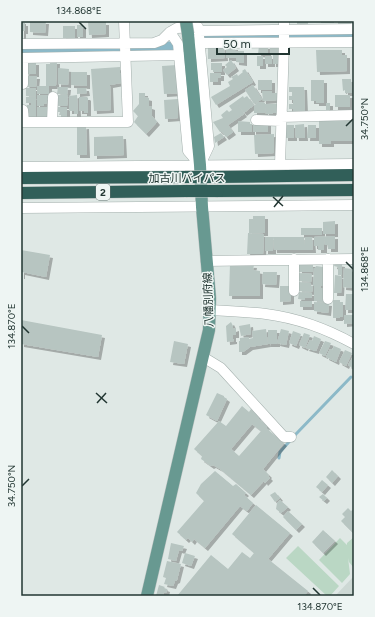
<svg xmlns="http://www.w3.org/2000/svg" width="375" height="617" font-family="Figtree,'Noto Sans JP',sans-serif">
	<defs>
		<filter id="shadow"><feDropShadow dx="3" dy="3" stdDeviation="0" flood-color="#0004"/></filter>
	</defs>
	<rect width="100%" height="100%" fill="#dfe8e5"/>
	<path fill="#cdd8d4" d="M354 576V596H335Z"/>
	<path fill="#bad7c4" d="M354 537V568L349 562 348 558 350 574 342 583 319 560 340 538 347 545V543Z
		M298 546 339 586 330 596H327L286 558Z"/>
	<g fill="none" stroke-linecap="round" stroke-linejoin="round">
		<path stroke="#8cb9c8" stroke-width="3" d="M279 458 280 452 296 434 351 377"/>
		<path stroke="#8cb9c8" stroke-width="17" d="M203 37 354 36
			M21 52 176 50"/>
	</g>
	<path fill="#b7c5c1" fill-rule="evenodd" filter="url(#shadow)" d="M21 21H23V23H25V31H23V39H21Z
		M30 21H46L45 33 30 32Z
		M297 21H308V24H297Z
		M321 21H334V23H321Z
		M338 21H351V24H338Z
		M88 22H106V34L89 35Z
		M77 25H83V37H77Z
		M63 26H75V38H63Z
		M270 44H275V48H280V54H270Z
		M259 46H268V55L258 54Z
		M224 47 225 58 208 59V48Z
		M235 47V51H244V63L236 62V58H226V48Z
		M316 50H342V55H347V71L317 72Z
		M273 55H280V64H273Z
		M257 56H263V66H257Z
		M265 56H272V64H265Z
		M231 60 236 68 227 75 223 70 227 67 225 65Z
		M50 61H57L56 86H49V94H37V86H46V64H50Z
		M27 62H36V74H26Z
		M211 63H222V72H213V70H211Z
		M177 65 180 93 164 94 162 66Z
		M120 67V73L121 74V83L110 85 111 110 94 111 91 69Z
		M58 68 69 69 68 85 58 84Z
		M245 69 253 82 216 105 211 97 230 86 228 82 233 79 231 77 237 74 238 76 243 72 242 71Z
		M71 72H87V86L71 85Z
		M210 73H221V78H218V82H210Z
		M28 76H37L36 87H26Z
		M342 79H351L352 93H345V90L343 91Z
		M258 80H272V90H258Z
		M311 80H324V103H316V101H311Z
		M253 85 262 99 254 104 245 90Z
		M58 87H68L67 95 57 94Z
		M289 87H304L305 111 293 112V109H289V104H293V100H289V96H292V92H289Z
		M26 88H36V96H26Z
		M77 88H86L87 93 77 94Z
		M262 91H272V93H277V100L263 101Z
		M139 93H145V97L149 98V106L152 107V116L157 122 146 134 134 122 138 116 133 111 139 104Z
		M37 95H49V100H47V103L44 104V106H37Z
		M58 95H68L67 106H57Z
		M77 95 78 114H74V111H69V96Z
		M335 95H350V107H335Z
		M36 96V117H29V113H27V105H31V103H26V97Z
		M243 96 244 98 247 96 254 105 244 113 237 104 244 114 228 125 233 132 226 137 222 132H220L213 122 223 118 221 115 227 110 229 112 232 110 229 106Z
		M79 97H87L88 98V113H84V111H79Z
		M178 99V118L165 119 164 100Z
		M258 102 265 103V104H277V113H273L272 114H266L265 106V113H254V106Z
		M326 103H330V110H326Z
		M37 107H49V112H47V117H37Z
		M57 107H67V118H61V115H59L60 112H57Z
		M353 120V141H331V144H319V121Z
		M238 121 250 122V124H252V132H238Z
		M253 123H268V132H253Z
		M304 124 305 138H296L295 125Z
		M285 125H294V138H285Z
		M308 125H316V138H307Z
		M86 126 87 155H77V127Z
		M221 133 224 137 215 143 214 137Z
		M274 134V153L255 154 254 135Z
		M123 136 124 155 94 156V137Z
		M253 216H265V233H249V219H253Z
		M335 221V234H323V222Z
		M301 228H322V235H301Z
		M248 233 264 234 263 254H247Z
		M335 236V249H328V245H325L324 239V250H318V246H314V237Z
		M265 237H273V251H265Z
		M273 237H281V250H274Z
		M281 237H289V250H281Z
		M289 237H297V250H289Z
		M297 237H304L305 246V237H312L313 250H297Z
		M21 250 50 255 46 277 22 272V276H21Z
		M335 263 342 264V275H338V267L334 266Z
		M230 264 254 265 253 270 260 271V296H229Z
		M299 264H313V272H299Z
		M316 266 323 267V286H320L321 288H324V302L314 301V286H319H313L314 268H315Z
		M344 268 352 269V288L343 287Z
		M263 272H277L276 285 262 284Z
		M299 273 312 274 311 282 299 281Z
		M335 275 342 276 341 293H334Z
		M299 282 311 283V286H313L312 292 299 291Z
		M280 286H291V301L280 302Z
		M299 292 312 293V298H305V300L298 299Z
		M346 294H353V310H345Z
		M333 300H340V302H343V317H340V318H333Z
		M300 301H312V307H300Z
		M314 302 329 303 328 313 314 311Z
		M344 315H354V323L344 324Z
		M21 320 102 335 98 357 21 344Z
		M231 322 233 326V329L236 328V335H233V339H234V341L227 342 226 326Z
		M250 324 251 334 241 336 239 326Z
		M266 329 268 344 250 347 243 352H239V341H240V338L249 337V339L253 338 252 331Z
		M281 329 289 331 286 345 277 343Z
		M268 330H277V344H268Z
		M293 331 301 334 296 346 289 343Z
		M304 333 310 335 305 348 299 345Z
		M314 336 321 339 316 351 306 348 310 340 312 341Z
		M174 341 188 344 184 364 170 362Z
		M325 341 331 343 325 356 319 353Z
		M334 346 341 349 336 362 326 357 330 349 332 350Z
		M345 350 352 353 346 366 339 362Z
		M354 355V369L348 365Z
		M217 393 224 396V397L227 399 217 421 206 415Z
		M242 406 249 412 251 409 259 416 258 418 267 426 266 428 284 443 263 469 269 475 268 476 270 478 265 483 264 481 251 495 220 469 213 465 211 466 201 459 202 456 194 449 219 421 226 426ZM252 424 261 431 239 456 231 449Z
		M332 470 338 476 332 483 326 477Z
		M215 471 233 486 236 484 246 493 244 495 253 503 247 511 240 506 205 548 194 539 192 542 188 538 186 540 177 532 204 501 196 493 201 484Z
		M322 480 328 485 322 492 316 487Z
		M275 492 280 498 275 502 270 495Z
		M323 494 327 498 324 501 319 497Z
		M280 500 288 507 281 513 276 509 277 503Z
		M256 505 290 533 268 559 308 591 304 596H177L211 555 228 569 242 552 250 558 254 553 232 534Z
		M348 508 351 511 354 509V534L341 521 345 517 342 514Z
		M288 511 302 524 296 530 283 517Z
		M323 530 335 541 323 553 312 542Z
		M171 543 184 546 182 551 179 550 176 561 168 559Z
		M185 553 195 556 191 566 182 563Z
		M167 561 181 564 177 580 175 581 173 586 164 584 166 578 163 577Z
		M159 585 165 587 164 588 167 589 166 593 164 592 163 596H156Z"/>
	<g fill="none" stroke-linecap="round" stroke-linejoin="round">
		<defs>
			<path id="minor" d="M198 31 354 29
				M170 32 178 44 188 151 200 165
				M199 36 209 146 200 165
				M199 43 354 42
				M21 44 154 43 162 40 170 32 177 28 198 27
				M21 58 180 55
				M23 84V58
				M23 110 24 122
				M281 117 354 115
				M256 120 281 121
				M21 122H128L124 21
				M52 122 53 97
				M280 164 284 43V21
				M21 167 354 164
				M21 208 354 205
				M294 259V291
				M206 261 354 259
				M328 299V259
				M210 310C229 311 248 312 266 314 297 318 327 329 354 344
				M203 357 221 368 284 437H291"/>
			<path id="major" d="M147 596 209 330 210 298 202 207 200 165 188 34"/>
			<path id="highway" d="M216 177 354 175
				M21 178 185 177
				M218 191 354 190
				M21 193 186 191"/>
		</defs>
		<use href="#minor" stroke="#a3afac" stroke-width="11"/>
		<use href="#major" stroke="#bdc3c2" stroke-width="13"/>
		<use href="#highway" stroke="#bdc3c2" stroke-width="13"/>
		<use href="#minor" stroke="#fff" stroke-width="10"/>
		<use href="#major" stroke="#689991" stroke-width="12"/>
		<use href="#highway" stroke="#315f59" stroke-width="12"/>
		<defs>
			<path id="major-bridge" d="M186 21 188 34"/>
			<path id="highway-bridge" d="M185 177H216
				M186 191H218"/>
		</defs>
		<use href="#major-bridge" stroke="#bdc3c2" stroke-width="13" stroke-linecap="butt"/>
		<use href="#highway-bridge" stroke="#bdc3c2" stroke-width="13" stroke-linecap="butt"/>
		<use href="#major-bridge" stroke="#689991" stroke-width="12"/>
		<use href="#highway-bridge" stroke="#315f59" stroke-width="12"/>
	</g>
	<path fill="none" stroke="#223632" stroke-width="1.5" d="M79 22 86 29M346 126 353 119M273 197 283 206M274 207 283 196M346 262 353 269M22 326 29 333M96 393 107 403M97 403 106 393M22 486 29 479M313 588 320 595"/>
	<g text-anchor="middle" stroke-width="3" stroke-linejoin="round" paint-order="stroke">
		<rect fill="#eef5f3" stroke="#5f6f6c" stroke-width="1" x="96" y="184" width="14" height="16" rx="3"/>
		<g font-size="10" font-weight="bold" fill="#223632">
			<text x="103" y="196">2</text>
		</g>
		<g font-size="11" fill="#223632" stroke="#eef5f3">
			<text x="187" y="182">加古川バイパス</text>
			<text transform="translate(208 300) rotate(-92)" y="4">八幡別府線</text>
		</g>
	</g>
	<rect width="375" height="617" fill="none" stroke="#eef5f3" stroke-width="44"/>
	<path d="M217 48v6h72v-6" fill="none" stroke="#223632" stroke-width="2"/>
	<text x="223" y="48" font-size="12" fill="#223632" stroke="#eef5f3" stroke-width="3" paint-order="stroke">50 m</text>
	<rect x="22" y="22" width="331" height="573" fill="none" stroke="#223632" stroke-width="1.5"/>
	<g font-size="10" text-anchor="middle" fill="#223632">
		<text x="79" y="14">134.868°E</text>
		<text transform="translate(364 119) rotate(-90)" y="4">34.750°N</text>
		<text transform="translate(364 269) rotate(-90)" y="4">134.868°E</text>
		<text transform="translate(11 326) rotate(-90)" y="4">134.870°E</text>
		<text transform="translate(11 486) rotate(-90)" y="4">34.750°N</text>
		<text x="320" y="610">134.870°E</text>
	</g>
</svg>
